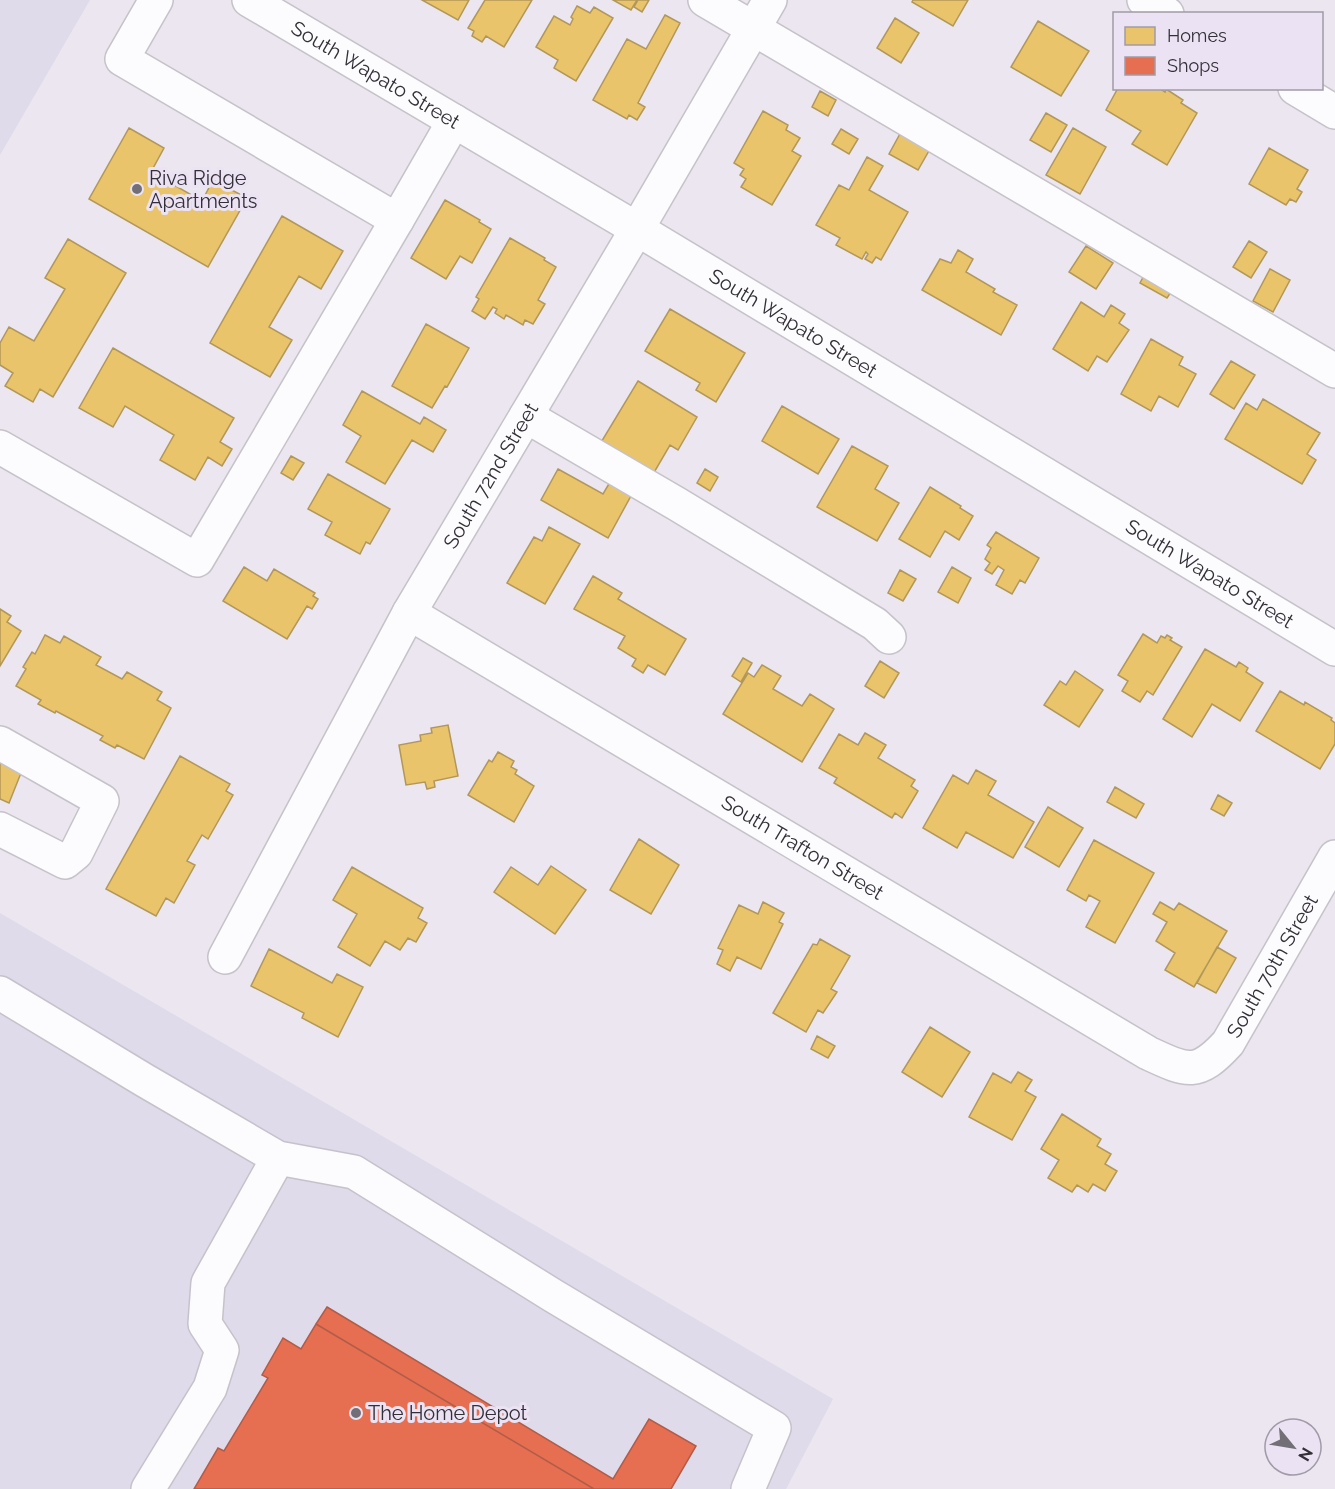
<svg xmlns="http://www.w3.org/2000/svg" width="1335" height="1489" font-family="Raleway,sans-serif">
	<rect width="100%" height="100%" fill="#ebe6ef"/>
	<path fill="#dfdbeb" d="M0 0H90L0 155Z
		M0 913 833 1399 786 1489H0Z"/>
	<path fill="#e9c46a" stroke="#b2975a" stroke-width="1.5" d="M422 0H469L458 20Z
		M485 0H532L504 47 486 36 482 42 472 36 474 31 468 28Z
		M613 0H637L631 10Z
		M638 0H649L642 12 634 7Z
		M913 0H968L953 26 912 2Z
		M577 6 590 13 594 7 613 18 576 81 554 68 558 60 536 47 554 16 570 25 573 19 571 17Z
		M665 15 680 23 638 103 645 107 637 120 629 115 627 119 593 100 627 39 646 49Z
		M895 18 919 33 901 63 877 48Z
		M1038 21 1089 51 1061 96 1011 67Z
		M1118 88H1159L1165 92 1166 89 1183 100 1181 103 1197 113 1167 165 1132 144 1141 131 1106 110Z
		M820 91 836 100 828 116 812 107Z
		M763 111 788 125 786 130 800 138 792 151 801 156 772 205 741 187 746 179 740 175 744 169 734 163Z
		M1046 113 1067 125 1051 152 1030 140Z
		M129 128 164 148 151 172 202 201 213 180 247 198 208 267 89 199Z
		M1073 128 1106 147 1080 194 1046 175Z
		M841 129 858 139 849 154 832 144Z
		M901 132 930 149 918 170 889 154Z
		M1269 148 1308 170 1297 189 1302 192 1296 202 1290 199 1286 205 1249 184Z
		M867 157 883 166 869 190 908 212 881 260 876 257 872 263 865 259 868 254 866 252 862 259 836 245 840 238 816 225 839 185 849 190Z
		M445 200 480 220 479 222 491 229 472 263 460 256 446 279 411 258Z
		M282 216 343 251 321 289 299 276 269 327 292 340 270 377 210 343Z
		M510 238 545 258 544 260 556 267 538 300 545 304 533 324 525 320 523 325 506 315 504 319 495 313 497 309 493 307 485 319 472 311 479 299 476 297Z
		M68 239 126 273 53 397 40 389 33 402 5 386 13 373 0 365V343L9 327 34 341 65 289 45 278Z
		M1249 241 1267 252 1251 278 1233 267Z
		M1086 246 1113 263 1096 289 1069 272Z
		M958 250 973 259 966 272 995 289 993 292 1017 305 1001 335 922 290 940 259 951 263Z
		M1270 269 1290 280 1273 312 1253 301Z
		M1147 270 1175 286 1167 298 1140 283Z
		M1081 302 1104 317 1111 305 1125 314 1119 323 1129 330 1107 362 1097 356 1088 371 1053 349Z
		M670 309 745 353 716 402 696 390 700 383 645 351Z
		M426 324 469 348 447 387 445 386 432 408 392 386Z
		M1151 339 1183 357 1179 365 1196 374 1178 407 1159 396 1151 411 1121 394Z
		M113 348 234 418 220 442 232 449 222 466 208 457 195 480 160 460 174 435 125 406 113 427 79 408Z
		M1231 361 1255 375 1234 409 1210 394Z
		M638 381 697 417 678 450 670 445 652 476 600 444Z
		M362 391 420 424 424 417 446 430 433 452 412 440 385 484 346 462 361 436 343 425Z
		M1263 399 1320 433 1307 454 1316 460 1302 484 1225 439 1246 403 1257 410Z
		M782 406 839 439 818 474 762 441Z
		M852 446 888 466 875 489 899 503 877 541 817 507Z
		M291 456 304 463 293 480 281 473Z
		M558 469 603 494 610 482 632 494 608 538 541 500Z
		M705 469 718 477 710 491 697 483Z
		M328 474 390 509 370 544 366 542 360 554 325 535 332 522 308 509Z
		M930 487 961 506 960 508 973 516 959 540 945 531 930 557 899 539Z
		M549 527 580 544 545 604 507 583 534 537 542 541Z
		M996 532 1039 558 1025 583 1020 580 1012 594 996 585 1004 570 998 566 992 574 985 570 990 563 985 559 991 548 987 545Z
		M244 567 267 581 274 569 315 593 313 596 318 599 312 609 307 606 287 639 223 601Z
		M952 567 971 578 958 603 938 592Z
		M900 570 916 579 903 601 888 593Z
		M593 576 622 593 618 599 686 639 665 675 648 665 643 673 632 666 636 659 618 648 625 636 574 609Z
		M0 609 11 616 7 622 21 631 0 666Z
		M1143 634 1157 643 1161 636 1165 638 1167 635 1172 638 1170 640 1182 647 1153 695 1147 691 1140 702 1122 691 1128 681 1118 675Z
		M45 635 60 643 64 636 101 657 96 665 122 679 127 672 162 692 157 700 171 708 144 759 117 745 115 748 100 740 103 736 56 711 55 713 38 704 41 700 16 686 26 669 23 667 32 652 35 654Z
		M1205 649 1236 667 1239 662 1248 668 1246 672 1263 683 1240 721 1212 704 1192 737 1163 719Z
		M743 658 752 663 741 682 732 676Z
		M880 661 899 673 884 698 865 686Z
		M762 665 781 676 773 689 802 706 810 694 834 709 802 762 723 714 748 673 754 677Z
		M1075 671 1103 690 1079 727 1044 705 1060 681 1066 685Z
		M1280 691 1304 705 1305 702 1332 718 1331 720 1335 723V744L1320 769 1256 731Z
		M448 725 458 776 434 781 435 787 427 789 425 782 406 785 399 745 421 741 420 735 432 733 431 728Z
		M865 733 886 745 878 758 915 780 911 786 918 791 902 818 895 813 892 818 834 783 837 778 819 768 839 734 858 745Z
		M498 752 514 761 511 767 517 770 515 774 534 786 514 822 468 795 489 760 492 762Z
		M180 756 230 784 226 791 233 795 208 839 202 835 187 861 195 865 174 903 166 898 156 916 106 889Z
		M0 759 23 768 9 803 0 799Z
		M976 770 996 781 988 795 1034 822 1013 858 966 832 957 848 923 828 953 775 968 784Z
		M1115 787 1144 804 1136 818 1107 802Z
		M1218 795 1232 803 1224 816 1211 809Z
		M1048 807 1083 828 1059 867 1025 847Z
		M639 839 679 865 651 914 610 890Z
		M1094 840 1154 873 1115 943 1086 927 1100 901 1089 895 1086 901 1067 890Z
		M551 866 586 890 555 934 494 892 511 867 538 885Z
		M352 867 423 908 418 918 427 923 416 942 408 938 400 950 385 941 370 966 338 947 357 914 333 900Z
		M763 902 784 913 779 922 783 924 761 969 737 957 730 971 717 964 723 950 718 948 739 905 758 914Z
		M1160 902 1174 910 1179 903 1227 931 1194 987 1165 970 1175 953 1156 941 1167 922 1153 914Z
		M820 939 850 956 831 989 837 992 823 1013 818 1010 806 1032 773 1013 813 944 817 945Z
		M1217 947 1236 958 1216 993 1197 983Z
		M269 949 332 983 337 974 363 987 338 1037 302 1018 304 1013 251 986Z
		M930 1027 970 1052 942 1097 902 1072Z
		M817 1036 835 1046 828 1058 811 1049Z
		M1018 1072 1032 1080 1025 1091 1036 1097 1012 1140 969 1117 993 1073 1011 1083Z
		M1062 1114 1101 1139 1097 1146 1111 1154 1105 1164 1117 1171 1105 1191 1093 1184 1088 1192 1077 1185 1072 1192 1048 1178 1059 1160 1041 1149Z"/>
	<path fill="#e76f51" stroke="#b15c49" stroke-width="1.5" d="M327 1307 613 1479 649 1419 696 1446 671 1489H594L316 1324Z
		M316 1324 594 1489H194L218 1448 224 1451 268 1378 262 1375 283 1338 301 1349Z"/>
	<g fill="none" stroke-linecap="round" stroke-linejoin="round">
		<defs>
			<g id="minor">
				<path d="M156 0 122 59 397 220 454 121"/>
				<path id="s1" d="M249 0 637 229 1335 649"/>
				<path d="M705 0 1335 371"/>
				<path d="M1144 0 1167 14"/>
				<path d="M1295 88 1335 112"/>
				<path d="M526 416 677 504 875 624 889 637"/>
				<path d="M0 447 197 560 397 220"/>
				<path id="s2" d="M409 613 1148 1053C1187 1071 1197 1077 1228 1043L1335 857"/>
				<path d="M0 743 102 801 76 853 65 862 0 829"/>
				<path id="s3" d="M225 957 409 613 637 229 770 0"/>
				<path d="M0 993 144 1080 278 1158 354 1172 552 1295 774 1428 748 1489"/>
				<path d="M148 1489 210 1388 222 1350 205 1324 208 1283 278 1158"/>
			</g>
		</defs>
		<use href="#minor" stroke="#c6c2c9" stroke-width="36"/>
		<use href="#minor" stroke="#fcfbfd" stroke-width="33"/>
	</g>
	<g fill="#736f77" stroke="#ebe2f3" stroke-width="2">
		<circle cx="137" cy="189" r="6"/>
		<circle cx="356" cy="1413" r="6"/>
	</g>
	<g text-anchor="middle" stroke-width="6" stroke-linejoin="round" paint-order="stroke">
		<g font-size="20" fill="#322f36" stroke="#ebe2f3">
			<text dy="7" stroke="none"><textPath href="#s1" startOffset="147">South Wapato Street</textPath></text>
			<text dy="7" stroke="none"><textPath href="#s1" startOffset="633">South Wapato Street</textPath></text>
			<text dy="7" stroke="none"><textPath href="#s3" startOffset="550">South 72nd Street</textPath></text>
			<text dy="7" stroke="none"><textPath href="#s1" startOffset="1119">South Wapato Street</textPath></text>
			<text dy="7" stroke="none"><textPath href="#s2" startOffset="458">South Trafton Street</textPath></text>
			<text dy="7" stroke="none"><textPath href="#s2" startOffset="1040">South 70th Street</textPath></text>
		</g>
		<g font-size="20" fill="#322f36" stroke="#ebe2f3" text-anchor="start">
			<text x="149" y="185">Riva Ridge<tspan x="149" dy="23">Apartments</tspan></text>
			<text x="368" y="1420">The Home Depot</text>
		</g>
	</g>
	<rect x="1113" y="12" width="210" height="78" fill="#ebe2f3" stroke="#a19aa7" stroke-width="1.5"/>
	<rect x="1125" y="27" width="30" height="18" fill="#e9c46a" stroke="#a19aa7" stroke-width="1.5"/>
	<text x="1167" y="42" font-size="18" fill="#322f36">Homes</text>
	<rect x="1125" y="57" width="30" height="18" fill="#e76f51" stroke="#a19aa7" stroke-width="1.5"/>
	<text x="1167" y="72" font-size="18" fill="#322f36">Shops</text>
	<g transform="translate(1293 1447) rotate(120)"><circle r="28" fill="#ebe2f3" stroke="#a19aa7" stroke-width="1.5"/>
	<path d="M0-4.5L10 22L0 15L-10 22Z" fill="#736f77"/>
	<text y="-9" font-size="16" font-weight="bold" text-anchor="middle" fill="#322f36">N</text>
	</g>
</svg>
